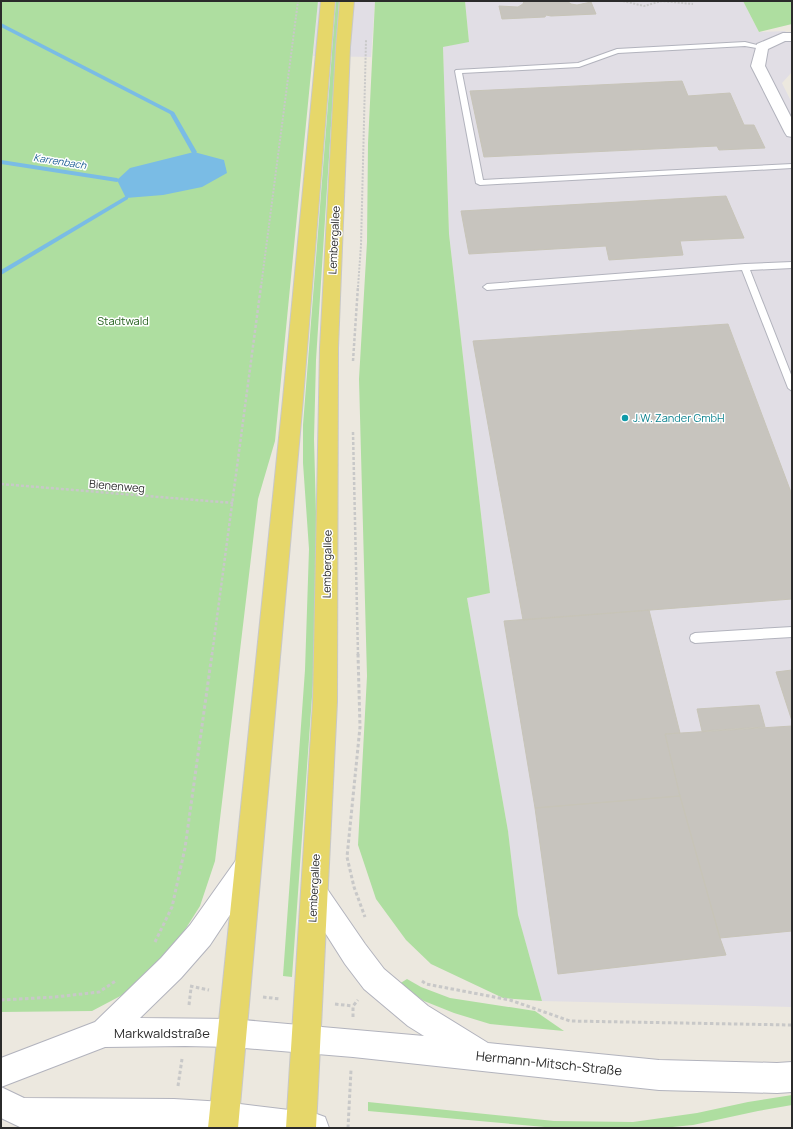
<svg xmlns="http://www.w3.org/2000/svg" width="793" height="1129" font-family="Manrope,sans-serif">
	<rect width="100%" height="100%" fill="#ece8df"/>
	<path fill="#e1dee5" d="M318 1H375L371 57 313 56Z
		M465 1H743L759 32 785 31 792 38V72L782 83 792 103V1007L542 1001 518 916 508 831 467 598 490 593 449 234 443 47 469 41Z"/>
	<path fill="#aedea0" d="M1 1H318L275 441 258 499 215 861 200 906 176 944 128 992 92 1011 1 1012Z
		M336 1H339L316 360 314 439 317 550 314 669 292 977 283 976 305 670 309 549 303 463V425Z
		M375 1H465L469 42 443 47 449 234 490 593 467 598 508 831 518 915 542 1001 503 998 431 964 406 940 376 899 358 845 367 676 359 379 367 242 368 143Z
		M743 1H792V24L759 32Z
		M407 979 421 987 450 998 535 1011 564 1031 490 1024 454 1013 424 1001 399 984Z
		M792 1095V1105L758 1111 693 1125 662 1128H556L368 1111V1102L554 1121 633 1122 697 1113 748 1102Z"/>
	<path fill="#7abce5" d="M194 152 224 160 227 173 202 187 163 195 126 198 117 180 130 168Z"/>
	<g fill="none" stroke-linecap="round" stroke-linejoin="round">
		<path fill="#7abce5" fill-rule="evenodd" d="M1 23 174 112 197 152 196 153H192L170 114 1 27Z
			M1 160 117 178 120 180 117 182 1 164Z
			M126 196 128 197V199L1 275V270Z"/>
	</g>
	<path fill="#c7c4be" stroke="#c7c4b8" d="M524 1H567L571 4 577 5 591 2 596 14 551 16 546 15 545 17 502 19 499 6 518 7 523 4Z
		M682 81 688 96 730 93 744 125H754L765 148 719 150 717 146 484 157 470 91Z
		M726 196 744 238 680 241 683 255 609 260 606 246 469 254 461 211Z
		M728 324 792 495V599L523 620 473 341Z
		M649 610 680 733 665 734 680 796 535 808 504 621Z
		M792 670V721L776 672Z
		M759 705 765 727 702 731 697 709Z
		M792 726V931L720 938 680 796 665 734Z
		M680 796 720 938 726 955 558 974 535 808Z"/>
	<g fill="none" stroke-linecap="round" stroke-linejoin="round">
		<defs>
			<path id="service" d="M745 42 765 47 762 49 745 46 618 53 579 67 462 73 483 180 792 164V168L480 185 476 183 455 71 456 70 578 63 617 49Z
				M792 262V268L750 270 792 377V391L788 388 742 270 487 290 483 287 487 284 745 264Z
				M792 627V637L695 643 691 641 690 638 691 635 695 633Z"/>
			<path id="minor" d="M783 33H792V41H785L768 49 765 66 792 119V137L787 136 785 133 751 66 757 44Z"/>
			<path id="secondary" d="M248 852 257 856 261 865 257 874 210 945 181 978 140 1018 232 1019 424 1036 408 1026 364 989 345 964 305 901 301 892 305 883 314 879 323 883 365 944 384 969 428 1006 488 1043 659 1060 777 1063 792 1062V1092L777 1093 659 1090 353 1057 232 1047 185 1046 105 1047 1 1087 24 1098 174 1099 224 1102 314 1113 325 1117 329 1128H22L1 1118V1058L95 1022 161 958 190 925 239 856Z"/>
			<path id="primary" d="M321 1H335L303 399 238 1128H208L283 399Z
				M340 1H354L350 47 338 348 337 702 316 1128H286L313 702 320 348 336 47Z"/>
		</defs>
		<use href="#service" stroke="#b2b3bd" stroke-width="2"/>
		<use href="#minor" stroke="#b2b3bd" stroke-width="2"/>
		<use href="#secondary" stroke="#b2b3bd" stroke-width="2"/>
		<use href="#primary" stroke="#c8c8c8" stroke-width="2"/>
		<path stroke="#c8c8c8" stroke-width="2" stroke-dasharray="2 1.5" stroke-linecap="butt" d="M623 1 644 6 662 1 693 4
			M261 287 298 1
			M358 287 361 245 366 40"/>
		<path stroke="#c8c8c8" stroke-width="2.5" stroke-dasharray="3 2" stroke-linecap="butt" d="M353 361 358 286
			M353 432 358 655
			M1 484 233 503
			M212 655 261 286"/>
		<path stroke="#c8c8c8" stroke-width="3" stroke-dasharray="3.5 2.5" stroke-linecap="butt" d="M358 654 360 727 347 857 354 887 365 917
			M155 942 172 907 185 848 212 654
			M422 981 426 984 510 1000 570 1021 792 1025
			M190 986 209 990
			M263 997 280 999
			M1 1000 55 997 99 992 117 980
			M335 1004 353 1006
			M189 1005 191 988
			M353 1017V1006L358 1000
			M178 1086 182 1059
			M348 1128 351 1070"/>
		<use href="#service" fill="#fff" fill-rule="evenodd"/>
		<use href="#minor" fill="#fff" fill-rule="evenodd"/>
		<use href="#secondary" fill="#fff" fill-rule="evenodd"/>
		<use href="#primary" fill="#e6d76a" fill-rule="evenodd"/>
	</g>
	<circle fill="#0f9aa8" stroke="#fff" stroke-width="1.5" cx="625" cy="418" r="4"/>
	<g text-anchor="middle" stroke-width="3" stroke-linejoin="round" paint-order="stroke">
		<g font-size="10" font-style="italic" fill="#185a92" stroke="#fff">
			<text transform="translate(60 161) rotate(9)" y="4">Karrenbach</text>
		</g>
		<g font-size="11" fill="#2b2b2b" stroke="#fff">
			<text transform="translate(334 240) rotate(-87)" y="4">Lembergallee</text>
			<text transform="translate(117 486) rotate(5)" y="4">Bienenweg</text>
			<text transform="translate(327 564) rotate(-89)" y="4">Lembergallee</text>
			<text transform="translate(314 888) rotate(-87)" y="4">Lembergallee</text>
		</g>
		<g font-size="11" fill="#276320" stroke="#fff">
			<text x="123" y="325">Stadtwald</text>
		</g>
		<g font-size="11" fill="#0d838f" stroke="#fff" text-anchor="start">
			<text x="633" y="422">J.W. Zander GmbH</text>
		</g>
		<g font-size="13" fill="#2b2b2b" stroke="#fff">
			<text x="162" y="1038">Markwaldstraße</text>
			<text transform="translate(549 1063) rotate(6)" y="5">Hermann-Mitsch-Straße</text>
		</g>
	</g>
	<rect width="793" height="1129" fill="none" stroke="#2b2b2b" stroke-width="4"/>
</svg>
